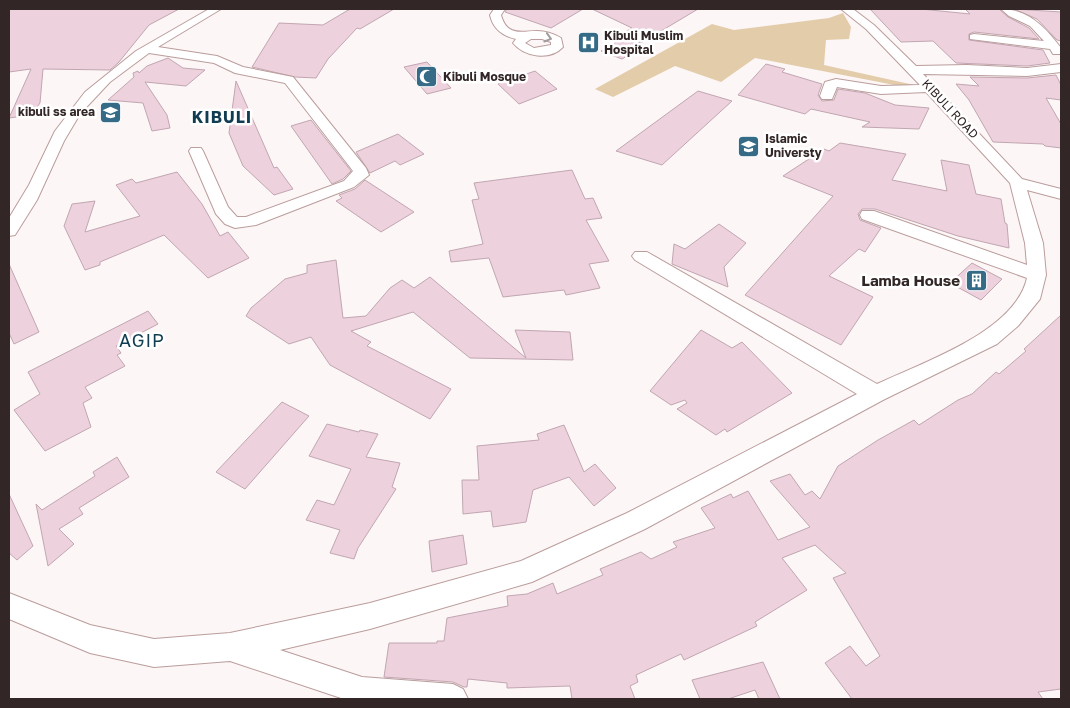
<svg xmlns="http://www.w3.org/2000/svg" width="1070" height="708" font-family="'Golos Text',sans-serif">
	<rect width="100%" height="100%" fill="#fdf6f6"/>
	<path fill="#e2ccaa" d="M843 13 851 27 849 39 826 40 824 65 914 85 920 90 755 58 721 82 675 66 613 97 595 89 712 24 734 30 829 18Z"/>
	<path fill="#edd1dd" stroke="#c1a6b1" d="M9 9H179L149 25 119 62 110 70 43 69 40 103 31 115 9 118 31 69 9 72Z
		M350 9H394L360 29 357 28 328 59 316 78 295 77 252 67 279 23 323 25Z
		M507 9H583L551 28 505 12Z
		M592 9H698L641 43 620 35 632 28Z
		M870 9H921L970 14 965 9H999L1008 17 1029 28 1039 39 974 32 969 34V40L1043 50 1050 63 1027 66 956 63 933 41 901 42Z
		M1014 9 1061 12V41L1057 40 1037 19Z
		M623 38 644 46 622 59 601 51Z
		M168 58 183 68 205 70 186 86 145 82 167 115 170 128 152 131 143 103 108 100 134 77 133 73 138 71 139 73 147 66Z
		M427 62 451 88 427 94 404 67Z
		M766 64 785 69 782 72 822 84 818 95 822 101 834 100 838 89 865 93 895 105 929 108 919 129 862 127 870 122 811 109 805 114 738 95Z
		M535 71 557 89 519 104 498 84Z
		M1056 75 1061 85V100L1046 98 1061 124V148L1045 146 1043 144 993 142 969 100 956 84 979 86 970 77 1027 78Z
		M236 81 274 168 277 167 293 189 274 195 243 166 229 133Z
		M698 91 732 101 662 165 616 151Z
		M311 120 351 171 343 179 332 184 291 126Z
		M398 134 424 154 400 165 395 161 370 173 356 152Z
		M840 143 906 154 892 180 947 191 941 160 969 165 976 194 1001 199 1005 223 1007 224 1009 248 958 236 875 209H862L858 214 860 220 881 228 865 252 859 249 829 276 873 297 841 345 745 295 833 196 783 176 824 149 829 151Z
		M572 170 585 199 593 198 602 218 586 220 609 261 589 264 600 288 566 295 564 290 503 297 489 258 451 262 449 251 483 244 472 200 479 199 474 183Z
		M177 172 202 204 220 236 228 232 249 258 208 278 164 235 100 262V265L85 270 64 226 72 204 95 201 85 232 140 216 116 185 132 179 136 183Z
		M365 180 414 212 381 232 336 201 342 198 339 195 355 189Z
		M719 224 746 243 724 267 728 287 672 264 674 244 685 249Z
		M336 260 343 318 366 316 390 288 402 280 414 288 430 277 526 358 515 330 570 332 573 360 470 358 413 312 351 331 371 342 367 346 451 389 430 419 330 365 311 337 289 344 246 316 251 308 285 279 307 273V265Z
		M972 263 1002 279 981 300 950 283Z
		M9 264 39 332 14 344 9 333Z
		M148 311 158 324 116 346 121 353 117 355 125 366 85 387 92 398 83 403 91 427 45 451 14 410 40 394 28 372Z
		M1061 315V689L1038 692 1043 699H852L825 663 850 646 866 666 880 656 833 578 846 573 815 545 782 558 807 590 755 622 757 626 684 660 681 654 636 675 638 682 630 686 635 699H572L570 686 507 688V683L468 679 467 687H464L453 682 384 677 389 643H437V641H444L447 618 508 606 507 596 527 594 553 583 557 594 603 575 600 569 641 552 651 559 677 547 673 542 715 528 701 508 731 494 733 498 748 491 778 540 810 527 770 481 790 474 805 495 812 491 820 499 838 466 878 440 914 420 919 425 958 400 972 394 996 372 999 374 1026 351 1024 349Z
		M701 330 732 348 742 342 792 393 727 432 725 429 716 435 677 409 687 403 685 400 671 405 650 391Z
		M282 402 309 416 245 489 216 472Z
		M327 424 359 432 360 430 378 434 366 457 400 463 392 487 396 489 358 548 354 559 330 553 340 530 306 520 317 500 334 505 351 469 309 456Z
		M564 425 584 472 595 464 616 488 594 506 569 477 533 490 526 522 493 527 491 511 463 514 462 480H479L477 446 539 440 537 434Z
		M117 457 129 477 79 508 83 514 59 529 74 544 48 566 36 504 42 510 95 476 93 472Z
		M9 494 33 546 17 560 9 553Z
		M463 535 467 564 432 572 429 541Z
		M763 662 780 699H759L755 690 728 699H700L692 680Z"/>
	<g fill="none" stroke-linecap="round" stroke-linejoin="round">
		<defs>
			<path id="minor" d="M209 9H221L158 47 217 56 243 67 293 77 366 168 369 175 354 187 256 225 235 228 225 224 216 214 189 151 191 148H201L203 151 228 207 237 217H246L344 181 353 171 285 83 235 73 214 63 149 53 110 82 80 114 64 141 37 200 15 235 9 236V218L29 185 55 131 85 92 136 51Z
				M494 9H505L501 15C507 37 522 31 537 31 546 31 554 34 561 38L563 47C550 61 524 57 513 43L516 39C503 36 493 29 490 15ZM531 39H542L551 42V45L534 48 525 43Z
				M841 9H853L874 25 916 66 967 65 1027 68 1061 64V72L1027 76 923 74 1022 179 1061 189V199L1027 190 1043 243 1046 275 1040 299 1018 326 997 344 883 400 645 529 532 582 370 629 280 650 362 677 453 684 463 689 468 699H344L230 661 154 667 90 653 9 619V593L90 625 154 639 230 633 370 603 521 561 627 513 857 394 635 260 632 256 635 252H647L877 384C923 362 1015 332 1027 278L862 219 860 215 862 211H874L1027 265 1025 243 1010 183 926 92 881 94 837 87 832 99H822L820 96 825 82 836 79 881 86 920 85 866 29Z
				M1001 9C1028 9 1046 28 1061 48V54H1053L1050 49 970 39V35L974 34 1044 41 1030 26 1009 16Z"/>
		</defs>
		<use href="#minor" stroke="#ba9d9c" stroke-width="2"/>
		<use href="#minor" fill="#fff" fill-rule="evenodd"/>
	</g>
	<defs><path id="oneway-chevron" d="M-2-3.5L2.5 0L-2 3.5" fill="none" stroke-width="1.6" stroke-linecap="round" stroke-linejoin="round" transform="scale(1.25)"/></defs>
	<use stroke="#a39d9d" href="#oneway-chevron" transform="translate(548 38) rotate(17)"/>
	<defs>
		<symbol id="hospital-square" viewBox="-11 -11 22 22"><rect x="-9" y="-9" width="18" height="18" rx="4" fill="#356b86" stroke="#fff"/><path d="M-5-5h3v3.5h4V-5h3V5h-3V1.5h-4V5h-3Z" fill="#fff"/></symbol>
		<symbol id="mosque-square" viewBox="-11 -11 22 22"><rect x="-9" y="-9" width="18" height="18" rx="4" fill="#356b86" stroke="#fff"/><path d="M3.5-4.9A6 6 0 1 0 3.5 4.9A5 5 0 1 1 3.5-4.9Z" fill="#fff"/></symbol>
		<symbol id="school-square" viewBox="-11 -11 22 22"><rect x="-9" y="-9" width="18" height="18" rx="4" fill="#356b86" stroke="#fff"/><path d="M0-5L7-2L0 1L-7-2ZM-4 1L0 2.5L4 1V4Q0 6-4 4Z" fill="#fff"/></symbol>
		<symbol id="university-square" viewBox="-11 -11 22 22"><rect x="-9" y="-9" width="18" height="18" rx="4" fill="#356b86" stroke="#fff"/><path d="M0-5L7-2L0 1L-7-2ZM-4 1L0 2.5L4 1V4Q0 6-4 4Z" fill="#fff"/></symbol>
		<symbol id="building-square" viewBox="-11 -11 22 22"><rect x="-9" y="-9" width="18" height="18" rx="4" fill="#356b86" stroke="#fff"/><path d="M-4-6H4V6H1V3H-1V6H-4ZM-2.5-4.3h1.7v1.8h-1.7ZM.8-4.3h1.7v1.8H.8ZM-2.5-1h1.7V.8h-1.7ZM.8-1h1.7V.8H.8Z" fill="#fff"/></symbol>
	</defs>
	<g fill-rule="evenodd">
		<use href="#hospital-square" x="576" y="30" width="25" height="25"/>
		<use href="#mosque-square" x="414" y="64" width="25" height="25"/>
		<use href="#school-square" x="98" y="100" width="25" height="25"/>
		<use href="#university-square" x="736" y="134" width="25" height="25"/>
		<use href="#building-square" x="964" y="268" width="25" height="25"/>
	</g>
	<g text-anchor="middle" stroke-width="5" stroke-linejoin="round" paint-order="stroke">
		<g font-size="12" font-weight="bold" fill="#322626" stroke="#fff" text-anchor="start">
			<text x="604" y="40">Kibuli Muslim<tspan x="604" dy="14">Hospital</tspan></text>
			<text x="443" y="81">Kibuli Mosque</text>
			<text x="95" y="116" text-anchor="end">kibuli ss area</text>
			<text x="765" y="143">Islamic<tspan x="765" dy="14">Universty</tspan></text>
		</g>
		<g font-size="12" fill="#322626" stroke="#fff">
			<text transform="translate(950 109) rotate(47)" y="4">KIBULI ROAD</text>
		</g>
		<g font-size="15" font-weight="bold" fill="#322626" stroke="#fff" text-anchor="end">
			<text x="960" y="286">Lamba House</text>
		</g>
		<g font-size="16" font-weight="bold" letter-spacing="1" fill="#103d52" stroke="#fff">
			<text x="222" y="123">KIBULI</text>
		</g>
		<g font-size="18" letter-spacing="1" fill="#103d52" stroke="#fff">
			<text x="142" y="347">AGIP</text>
		</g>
	</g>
	<rect width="1070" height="708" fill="none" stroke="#322626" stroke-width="20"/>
</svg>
